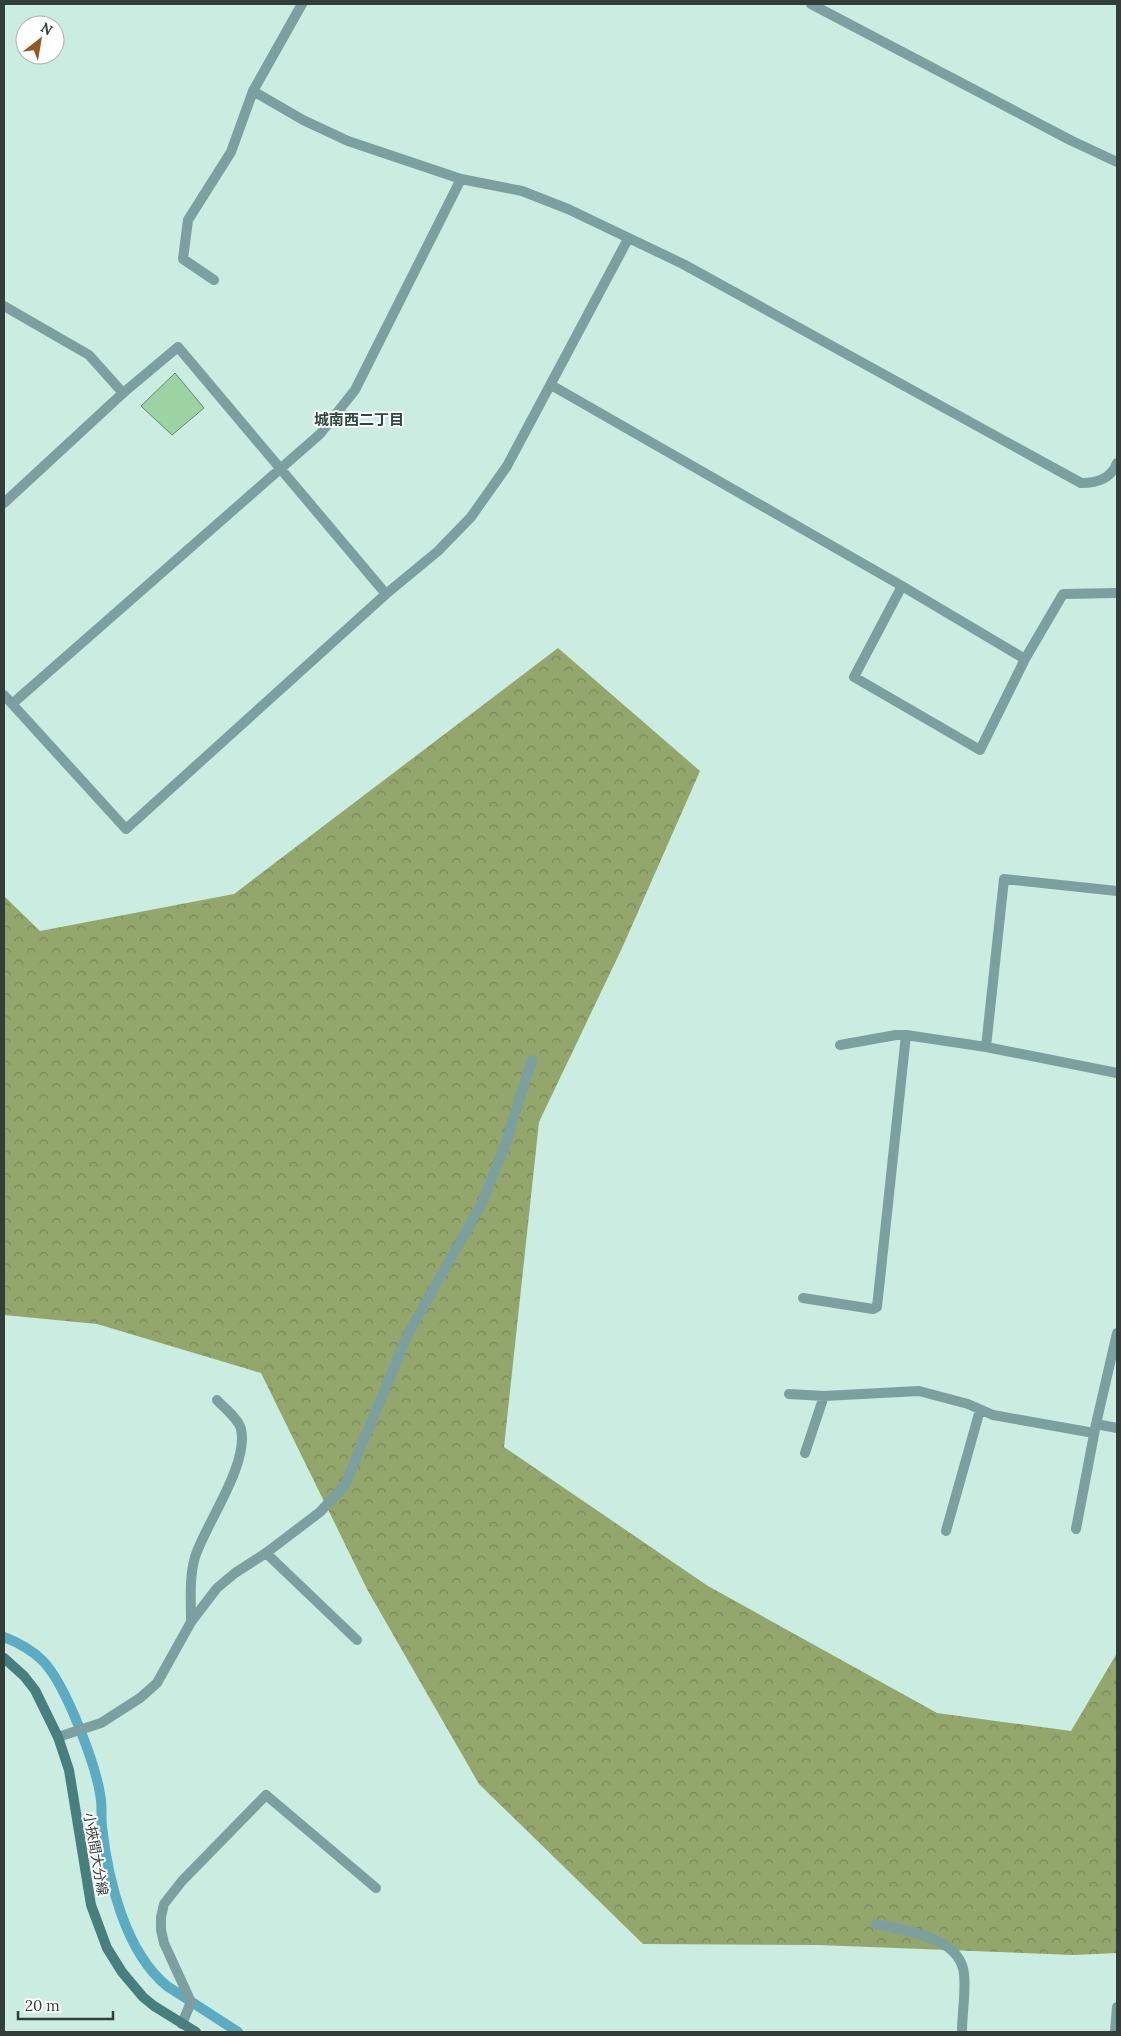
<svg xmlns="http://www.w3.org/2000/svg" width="1121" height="2036" font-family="Lora,'Noto Sans JP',serif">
	<defs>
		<pattern id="forest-crowns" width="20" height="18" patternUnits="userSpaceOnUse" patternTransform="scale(1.25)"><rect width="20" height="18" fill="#93a76c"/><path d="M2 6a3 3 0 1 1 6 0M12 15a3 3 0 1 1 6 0" fill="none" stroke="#79895a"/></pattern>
	</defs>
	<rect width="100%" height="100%" fill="#cbece0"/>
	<path fill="url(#forest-crowns)" d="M558 648 700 771 623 946 539 1122 504 1447 708 1586 937 1713 1071 1731 1117 1653V1953L1074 1955 819 1945 643 1944 479 1784 368 1591 261 1373 97 1324 4 1315V896L40 931 234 894Z"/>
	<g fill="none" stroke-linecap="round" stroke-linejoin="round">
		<path stroke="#5babc2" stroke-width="10" d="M4 1637C17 1642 33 1651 43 1661 66 1685 97 1767 101 1800 102 1809 101 1818 102 1827 108 1879 125 1952 167 1986L238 2032"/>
	</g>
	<path fill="#9dd2a3" stroke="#6d8370" d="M175 373 204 408 172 435 141 406Z"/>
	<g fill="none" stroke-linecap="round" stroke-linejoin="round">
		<path stroke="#7c9f9f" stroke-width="10" d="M4 306 89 355 123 393"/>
		<path stroke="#7c9f9f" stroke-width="10" d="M214 280 183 259 188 220 231 152 253 91 303 120 348 141 461 179 522 191 568 209 683 264 1081 483C1097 483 1111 479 1117 463
			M551 385 902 586 1025 659
			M4 503 123 393 178 347 386 594
			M902 586 854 677 980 750 1025 659 1063 594 1117 593
			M4 695 126 829 386 594 438 551 471 517 507 466 628 239
			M12 704 320 434 355 390 461 179
			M840 1045 896 1035H906L986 1047 1117 1073
			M986 1047 1004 879 1117 891
			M803 1298 873 1309 877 1307 906 1035
			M789 1394 824 1396 919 1391 968 1404 993 1415 1094 1433
			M1096 1424 1117 1428
			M805 1453 824 1396
			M1076 1529 1096 1424 1117 1333
			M946 1531 980 1410
			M266 1553 357 1640
			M191 1622C191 1600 189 1578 195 1557 206 1523 249 1465 241 1429 238 1418 224 1408 217 1400
			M58 1737 101 1723 140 1698 157 1683 191 1622 217 1588 235 1573 266 1553 320 1512 345 1485 408 1334 482 1203 505 1145 532 1060
			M876 1924C905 1931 960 1936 964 1974 966 1993 962 2013 962 2032
			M182 2024 191 2002 164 1943 161 1930V1917L164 1904 182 1881 266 1795 376 1888
			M1115 2032 1117 2007"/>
		<path stroke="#7c9f9f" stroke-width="10" d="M811 4 1070 140 1117 162
			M253 91 302 4"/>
		<path stroke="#477e7e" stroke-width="10" d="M4 1658 24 1676 35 1690 58 1737 69 1770 91 1905 107 1948 122 1972 143 1997 154 2006 196 2032"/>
	</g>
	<g text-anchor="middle" stroke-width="4" stroke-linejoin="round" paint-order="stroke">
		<g font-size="14" fill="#313e39" stroke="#fff">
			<text transform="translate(96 1854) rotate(80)" y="5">小挾間大分線</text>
		</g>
		<g font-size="15" font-weight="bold" fill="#2c4940" stroke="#fff">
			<text x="359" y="425">城南西二丁目</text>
		</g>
	</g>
	<rect width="1121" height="2036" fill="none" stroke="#313e39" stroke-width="10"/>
	<g transform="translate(40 40) rotate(31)"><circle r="24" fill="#ffffff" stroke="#adb2b0"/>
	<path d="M0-4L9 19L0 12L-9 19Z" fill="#985526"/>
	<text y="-8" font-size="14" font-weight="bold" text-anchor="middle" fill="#313e39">N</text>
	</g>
	<path d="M18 2011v8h95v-8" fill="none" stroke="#313e39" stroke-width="2.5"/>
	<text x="25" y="2011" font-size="15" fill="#313e39" stroke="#ffffff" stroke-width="4" paint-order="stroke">20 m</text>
</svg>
